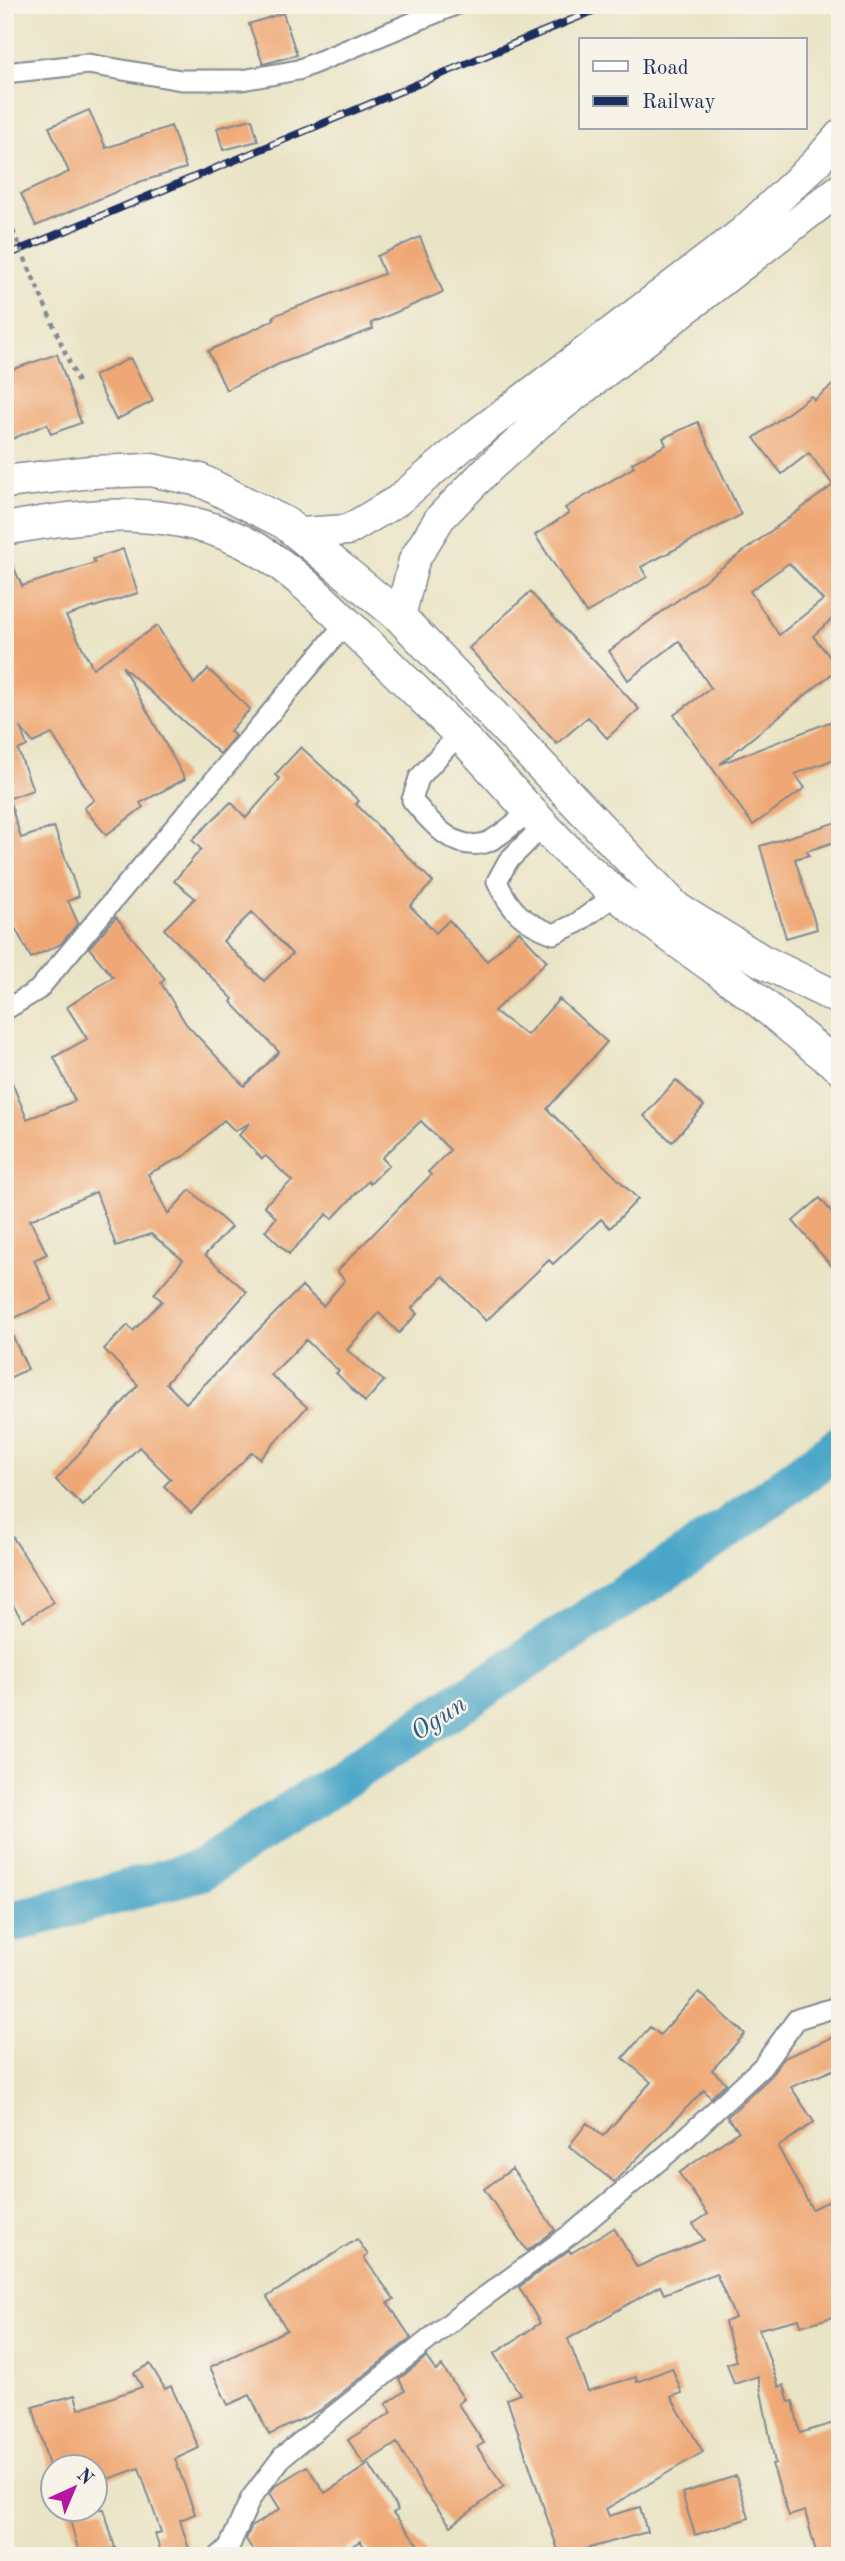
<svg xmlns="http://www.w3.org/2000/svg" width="845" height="2561" font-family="'Old Standard TT',serif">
	<rect width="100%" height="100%" fill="#f7f3e8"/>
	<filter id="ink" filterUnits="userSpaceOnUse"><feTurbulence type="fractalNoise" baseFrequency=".0143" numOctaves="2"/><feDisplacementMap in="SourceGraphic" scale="14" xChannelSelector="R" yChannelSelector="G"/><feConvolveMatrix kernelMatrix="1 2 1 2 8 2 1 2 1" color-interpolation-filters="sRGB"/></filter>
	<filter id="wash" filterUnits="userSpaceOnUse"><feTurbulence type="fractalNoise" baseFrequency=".00686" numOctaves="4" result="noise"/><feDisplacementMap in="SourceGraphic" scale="28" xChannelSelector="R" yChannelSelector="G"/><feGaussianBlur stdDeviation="1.57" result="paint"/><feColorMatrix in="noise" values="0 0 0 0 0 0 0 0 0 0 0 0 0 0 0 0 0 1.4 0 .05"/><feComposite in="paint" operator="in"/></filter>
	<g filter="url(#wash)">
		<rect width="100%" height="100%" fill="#eae4c6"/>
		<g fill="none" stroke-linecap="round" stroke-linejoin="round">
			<path stroke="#4aa6c8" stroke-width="42" d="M5 1924 201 1870 716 1537 840 1446"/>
		</g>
		<g id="blocks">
			<path fill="#efa875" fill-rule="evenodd" d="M283 13 297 55 263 64 249 24Z
				M89 110 106 148 171 126 186 168 139 182 36 226 21 194 69 172 49 127Z
				M252 119 258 141 223 150 217 128Z
				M420 237 443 292 371 323 373 329 279 364 226 390 208 351 274 320 273 316 384 274 377 256Z
				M57 354 81 423 51 434 47 424 5 442V372Z
				M130 358 153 401 116 420 94 376Z
				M840 379V618L836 615 813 636 839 668 720 764 840 718V757L795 774 805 788 753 825 674 715 711 688 679 641 628 680 609 651 833 485 809 453 782 474 754 438 811 396 814 400ZM789 563 823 600 779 635 750 591Z
				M698 422 741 515 641 567 647 577 586 613 535 535 569 513 565 508 634 467 632 463 666 445 663 438Z
				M5 548 22 586 95 563 93 559 123 549 138 593 66 616 93 668 157 626 194 684 208 669 250 709 230 731 235 736 220 754 122 666 185 779 140 803 143 807 106 835 84 808 94 800 52 734 33 743 20 727 27 746 18 750 33 790 5 800Z
				M530 592 639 709 607 738 588 717 557 744 469 648Z
				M301 747 359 801 356 804 433 882 410 906 436 933 449 920 487 961 519 931 547 961 494 1011 527 1035 559 999 607 1042 547 1109 638 1199 610 1228 601 1219 553 1264 549 1260 486 1321 443 1276 412 1308 417 1314 399 1333 379 1313 347 1350 384 1381 365 1402 336 1373 339 1371 306 1340 271 1375 307 1407 260 1459 252 1452 191 1513 164 1486 171 1479 139 1447 83 1506 56 1480 138 1385 104 1349 128 1325 133 1331 162 1301 154 1294 183 1260 151 1234 116 1246 96 1192 30 1220 47 1254 34 1260 53 1300 6 1322 28 1369 5 1380V1066L27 1119 75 1101 54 1057 87 1039 67 1007 113 977 89 948 116 917 165 979 161 983 186 1024 244 1086 279 1052 231 1002 233 999 164 929 195 898 174 881 201 849 192 840 231 802 246 818 280 779 275 775ZM252 912 292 954 264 981 223 941ZM224 1120 235 1131 250 1123 239 1135 262 1159 266 1156 292 1181 264 1205 276 1218 265 1231 289 1254 327 1214 332 1219 368 1181 370 1184 389 1165 382 1158 421 1121 450 1150 428 1172 431 1175 337 1271 345 1280 323 1306 302 1286 186 1403 166 1383 247 1292 205 1255 231 1227 190 1190 168 1214 148 1174 186 1155Z
				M5 802H10L21 838 54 827 79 896 68 901 78 923 61 944 31 958 5 909Z
				M840 821V840L807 851 809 855 795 859 817 929 786 938 760 846Z
				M676 1080 704 1106 672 1142 644 1116Z
				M820 1198 840 1222V1276L793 1221Z
				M5 1525 54 1602 23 1621 5 1593Z
				M699 1992 745 2034 712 2070 726 2083 711 2098 704 2090 614 2182 569 2146 587 2123 603 2136 651 2082 623 2058 650 2027 660 2035Z
				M840 2034V2067L791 2087 814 2122 778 2147 812 2209 840 2196V2315L801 2326 799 2319 759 2329 779 2387 784 2385 789 2402 793 2401 800 2433 840 2421V2551L817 2556 805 2511 789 2516 772 2464 775 2463 758 2376 734 2384 727 2364 736 2361 725 2322 735 2318 716 2273 664 2294 660 2286 568 2339 588 2391 636 2377 637 2382 672 2368 682 2393 671 2397 703 2452 606 2509 609 2516 640 2507 647 2532 560 2556 507 2399 520 2394 494 2354 540 2323 519 2287 569 2250 571 2253 614 2228 637 2267 704 2240 693 2224 708 2214 679 2173 739 2131 727 2117 771 2076 784 2058Z
				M512 2169 555 2230 527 2251 484 2189Z
				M357 2239 368 2255 364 2258 394 2299 388 2303 411 2338 319 2411 269 2435 250 2395 228 2405 210 2367 287 2330 267 2297Z
				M426 2357 436 2371 442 2366 464 2399 458 2404 484 2443 477 2447 504 2486 451 2526 425 2492 397 2443 364 2464 348 2440 392 2412 386 2404 405 2391 399 2379Z
				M150 2364 165 2389 171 2386 199 2448 175 2459 195 2514 180 2520 191 2556H162L155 2534 161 2532 139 2468 94 2484V2467H49L33 2407 75 2395 79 2409 142 2387 134 2373Z
				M369 2464 398 2510 393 2513 428 2556H372L360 2541 336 2556H256L246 2539 251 2527 280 2509 270 2493 276 2485 307 2466 325 2493Z
				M736 2476 749 2518 695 2535 682 2493Z
				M67 2509H104L115 2548 80 2556Z"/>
		</g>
	</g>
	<g filter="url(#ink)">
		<use href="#blocks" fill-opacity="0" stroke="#828a92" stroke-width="2"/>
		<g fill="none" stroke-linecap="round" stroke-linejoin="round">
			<defs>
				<path id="minor" d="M5 73 88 64 181 80H242L298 70 455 5
					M459 734 419 778 412 800C430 821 453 852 485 843 500 838 517 820 531 811
					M544 825 508 861 497 881C510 911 524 923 554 934L577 923 617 894
					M5 1010 38 990 346 623
					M219 2556 229 2547 251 2498 283 2456 462 2313 575 2231 678 2145 762 2067 797 2019 840 2006"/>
				<path id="primary" d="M300 533 348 530 397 501 473 437 743 232 813 166 840 135
					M400 617 414 560 440 518 488 469 537 425 840 189"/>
				<path id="trunk" d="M5 482 91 472 151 470 200 480 285 523 400 617 677 909 762 961 840 999
					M5 529C92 513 177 503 257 549 298 573 335 612 369 645 399 675 430 704 459 734 496 772 530 813 567 850 619 901 678 942 737 984 772 1010 804 1041 840 1067"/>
			</defs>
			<use href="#minor" stroke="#828a92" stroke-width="23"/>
			<use href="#primary" stroke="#828a92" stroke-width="33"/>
			<use href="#trunk" stroke="#828a92" stroke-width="35"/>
			<use href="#minor" stroke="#fff" stroke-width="19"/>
			<use href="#primary" stroke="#fff" stroke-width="30"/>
			<use href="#trunk" stroke="#fff" stroke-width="32"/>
			<defs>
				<path id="rail" d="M5 256 607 5"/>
			</defs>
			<use href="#rail" stroke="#1b2f5e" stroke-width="8"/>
			<use href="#rail" stroke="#f7f3e8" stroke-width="5" stroke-dasharray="16" stroke-linecap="butt"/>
			<path stroke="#828a92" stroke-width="4.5" stroke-dasharray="5 5" stroke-linecap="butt" d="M5 212 79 385"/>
		</g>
	</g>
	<g text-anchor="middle" stroke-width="5" stroke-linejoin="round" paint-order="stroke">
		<g font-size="26" font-style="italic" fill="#2b5983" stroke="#f7f3e8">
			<text transform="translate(438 1717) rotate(-33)" y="9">Ogun</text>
		</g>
	</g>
	<rect width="845" height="2561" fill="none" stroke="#f7f3e8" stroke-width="28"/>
	<rect x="579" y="38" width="228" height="91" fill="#f7f3e8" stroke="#9fa5b1" stroke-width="2"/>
	<rect x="593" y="61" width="35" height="10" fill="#ffffff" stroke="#9fa5b1" stroke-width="2"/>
	<text x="642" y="74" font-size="21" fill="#1b2f5e">Road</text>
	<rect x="593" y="96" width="35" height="10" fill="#1b2f5e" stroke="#9fa5b1" stroke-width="2"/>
	<text x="642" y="108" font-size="21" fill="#1b2f5e">Railway</text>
	<g transform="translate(74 2488) rotate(44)"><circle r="33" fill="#f7f3e8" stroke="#9fa5b1" stroke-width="2"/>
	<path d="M0-5L12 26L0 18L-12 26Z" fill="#b5179e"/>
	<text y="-10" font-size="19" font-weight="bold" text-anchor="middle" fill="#1b2f5e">N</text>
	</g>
</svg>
